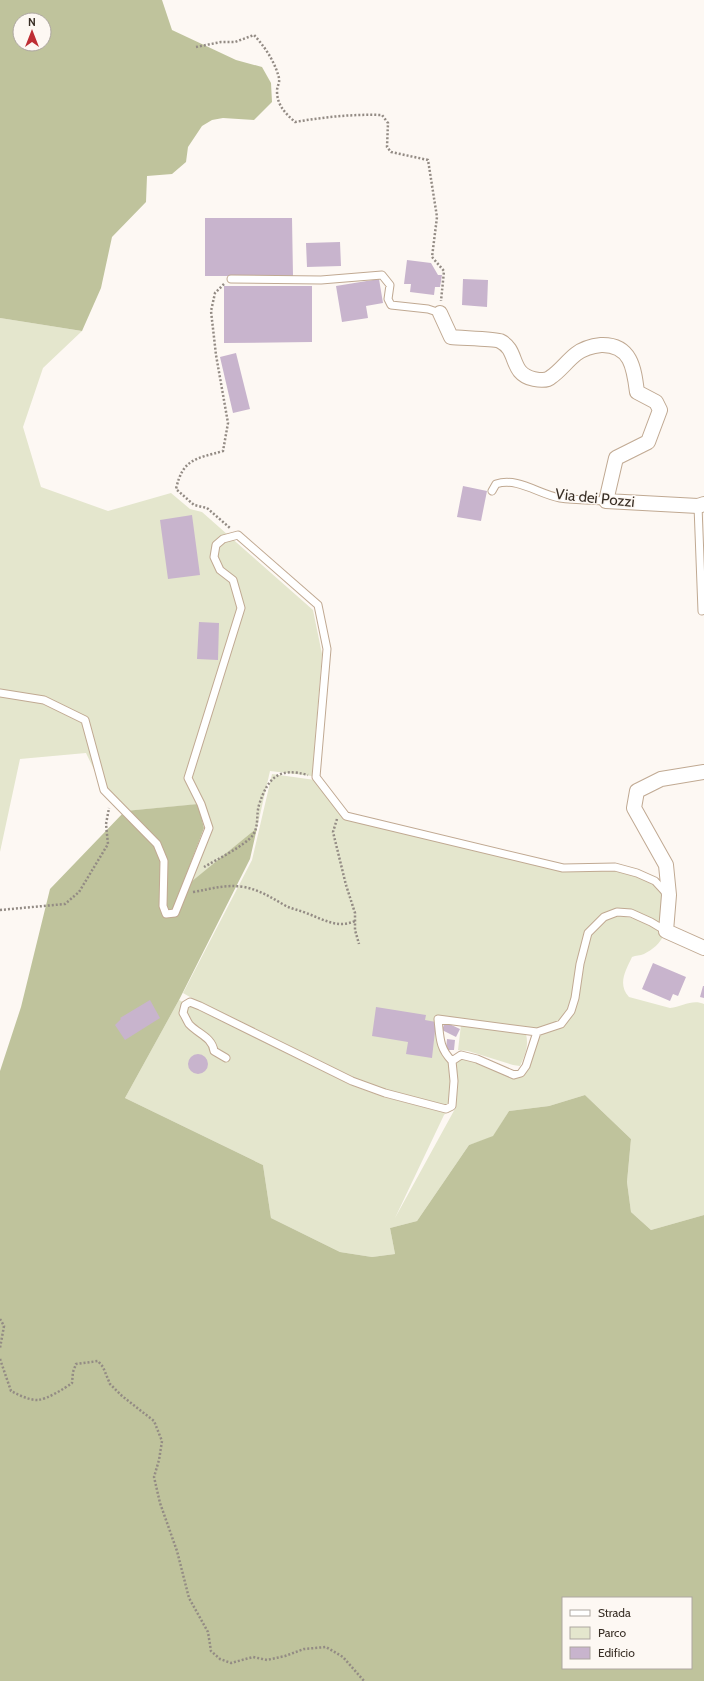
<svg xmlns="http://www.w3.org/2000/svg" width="704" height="1681" font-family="Cabin,sans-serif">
	<rect width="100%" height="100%" fill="#fdf8f3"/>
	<path fill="#e4e6cd" d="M0 318 82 331 43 368 23 427 41 487 108 511 171 493 190 509 202 512 313 610 322 654 312 776 270 771 257 828 187 886 209 828 201 804 125 811 104 790 86 753 20 759 0 852Z
		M272 774 315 780 345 819 562 871 614 870 636 875 653 883 666 896 664 926 616 909 586 931 573 997 568 1010 559 1022 537 1029 435 1016 438 1043 442 1055 449 1062 451 1081 449 1104 445 1106 386 1090 353 1079 202 1004 183 993 252 860Z
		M617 916C637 917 648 924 664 934 661 943 652 950 644 954 640 956 636 955 632 957 626 970 617 984 629 997L670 1008C682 1007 692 999 704 1004V1215L651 1230 631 1212 627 1182 631 1139 585 1095 549 1106 509 1111 493 1137 469 1145 417 1221 390 1228 395 1254 372 1257 340 1252 271 1218 263 1165 125 1098 179 1000 351 1085 384 1097 446 1113 444 1115 395 1218 456 1107 458 1081 456 1062 462 1059 478 1063 514 1079 523 1076 529 1067 540 1035 563 1027 574 1013 579 998 584 965 591 935 606 920Z
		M461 1025 526 1034C529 1046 525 1055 520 1066L513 1065 468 1051 458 1050Z"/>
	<path fill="#bfc39c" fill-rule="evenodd" d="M0 0H162L172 30 236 60 262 67 271 83 272 102 254 120 223 118 212 120 202 126 188 147 186 162 172 174 147 176 146 202 112 237 101 288 82 331 0 318ZM20 20H44V44H20Z
		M198 804 204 828 180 891 257 828 250 859 179 1000 125 1098 263 1165 271 1218 340 1252 372 1257 395 1254 390 1228 417 1221 469 1145 493 1136 509 1111 549 1106 585 1095 631 1139 627 1182 631 1212 651 1230 704 1215V1681H0V1071L21 1007 50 889 125 811ZM563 1598H691V1668H563Z"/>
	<path fill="#c8b4cd" d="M205 218H292L293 276H205Z
		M340 242 341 266 307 267 306 243Z
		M407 260 431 263 438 275H442L440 287H435L434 295 410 292 411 284H404Z
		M379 279 383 303 366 306 368 318 342 322 336 286Z
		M463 279 488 280 487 307 462 305Z
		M224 286H312V342L224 343Z
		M236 353 250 409 233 413 220 357Z
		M463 486 487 491 481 521 457 517Z
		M192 515 200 575 168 579 160 520Z
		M199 622 219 623 218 660 197 659Z
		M653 963 686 977 678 996 673 994 670 1001 642 989Z
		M703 986H704V998L700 997Z
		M150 1000 160 1018 125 1040 115 1025 121 1019 120 1018Z
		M376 1007 426 1015 425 1020 436 1022 432 1058 406 1054 408 1042 372 1036Z
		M445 1022 460 1029 456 1037 442 1030Z
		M447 1039 455 1040 454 1050H446Z
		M188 1064a10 10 0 1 1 20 0a10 10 0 1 1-20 0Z"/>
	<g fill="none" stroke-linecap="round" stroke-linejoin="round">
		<defs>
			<path id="lane" d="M231 279 321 280 382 275 390 285 388 299 391 305 428 309 440 313
				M492 491 496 484C518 477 538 494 560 498 575 500 591 500 606 501
				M698 506 702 611
				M0 693 44 700 85 720 104 790 157 844 164 861 163 906 166 914 175 913 209 828 201 804 188 778 241 608 233 580 220 570 214 557 216 545 223 539 238 535 318 605 327 649 316 777 346 816 563 868 615 867 637 873 655 881 667 894
				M537 1032 526 1066 521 1073 514 1075 477 1059 461 1055 452 1061C439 1048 440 1037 438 1019L537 1032 561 1024 571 1011 575 998 580 964 588 933 604 917 617 912 631 913 651 922 666 931
				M226 1058 214 1051C212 1037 198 1034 189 1024 187 1021 185 1016 183 1013L185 1005 190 1002 200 1006 352 1081 385 1093 446 1109 452 1106 454 1081 452 1061"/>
			<path id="street" d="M440 313 451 337C459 338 496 339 500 341 519 350 509 374 534 379 539 380 547 381 551 377 560 371 567 361 576 354 584 348 591 346 601 345 631 344 634 368 637 392L656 402 660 410 648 442 616 458 606 501 698 506 704 504
				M704 772 661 779 637 791 634 808 666 865 669 895 666 931 704 948"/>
		</defs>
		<use href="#lane" stroke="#c0a992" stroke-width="9"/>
		<use href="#street" stroke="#c0a992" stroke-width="16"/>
		<path stroke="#938b84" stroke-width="2.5" stroke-dasharray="2 2" stroke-linecap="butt" d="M196 47 221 42H235L254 35C265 47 275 62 279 78 280 83 277 86 277 91 277 105 285 113 295 122 324 117 352 114 382 115L388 123 387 147 391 152 428 160 437 217 432 257 444 271 441 301
			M224 284 215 293 211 311 216 355 228 423 223 451C196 459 183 458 176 489L194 505 207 508 230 528
			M337 819 333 832 346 885 355 913V930L359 944
			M204 867C216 860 246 845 253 835 259 826 256 815 259 805 268 777 279 767 308 775
			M193 892C212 889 224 884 244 887 260 890 272 898 286 906 292 909 299 910 306 913 323 919 337 929 355 921
			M0 910 65 904 79 892 108 844 106 824 109 808
			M0 1319 4 1326 0 1348
			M0 1359 11 1391C19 1395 28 1400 38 1400 47 1399 64 1389 72 1383L73 1372 76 1364 98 1361 103 1367 110 1384 122 1396 154 1421 162 1441 159 1460 154 1477 160 1503 177 1551 189 1598 208 1632 211 1651 220 1659 231 1663 253 1657 267 1660 285 1656 304 1649 326 1647 343 1657 364 1681"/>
		<use href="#lane" stroke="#fff" stroke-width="7"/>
		<use href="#street" stroke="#fff" stroke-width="14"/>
	</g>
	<g text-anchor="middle" stroke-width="3" stroke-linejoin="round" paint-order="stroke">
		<g font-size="15" fill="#382e25" stroke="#fdf8f3">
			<text transform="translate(595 498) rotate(6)" y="5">Via dei Pozzi</text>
		</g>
	</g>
	<rect x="562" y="1597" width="130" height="72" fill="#fdf8f3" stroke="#aea7a1"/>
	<rect x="570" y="1610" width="20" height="6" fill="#ffffff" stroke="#aea7a1"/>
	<text x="598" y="1617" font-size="12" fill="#382e25">Strada</text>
	<rect x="570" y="1627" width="20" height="12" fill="#e4e6cd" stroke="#aea7a1"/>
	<text x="598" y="1637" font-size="12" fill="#382e25">Parco</text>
	<rect x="570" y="1647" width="20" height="12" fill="#c8b4cd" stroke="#aea7a1"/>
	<text x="598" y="1657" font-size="12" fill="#382e25">Edificio</text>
	<g transform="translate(32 32)"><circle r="19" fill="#fdf8f3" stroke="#aea7a1"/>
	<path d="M0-3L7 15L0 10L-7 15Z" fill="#be2e34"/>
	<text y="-6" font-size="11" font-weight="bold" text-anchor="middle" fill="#382e25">N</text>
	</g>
</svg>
